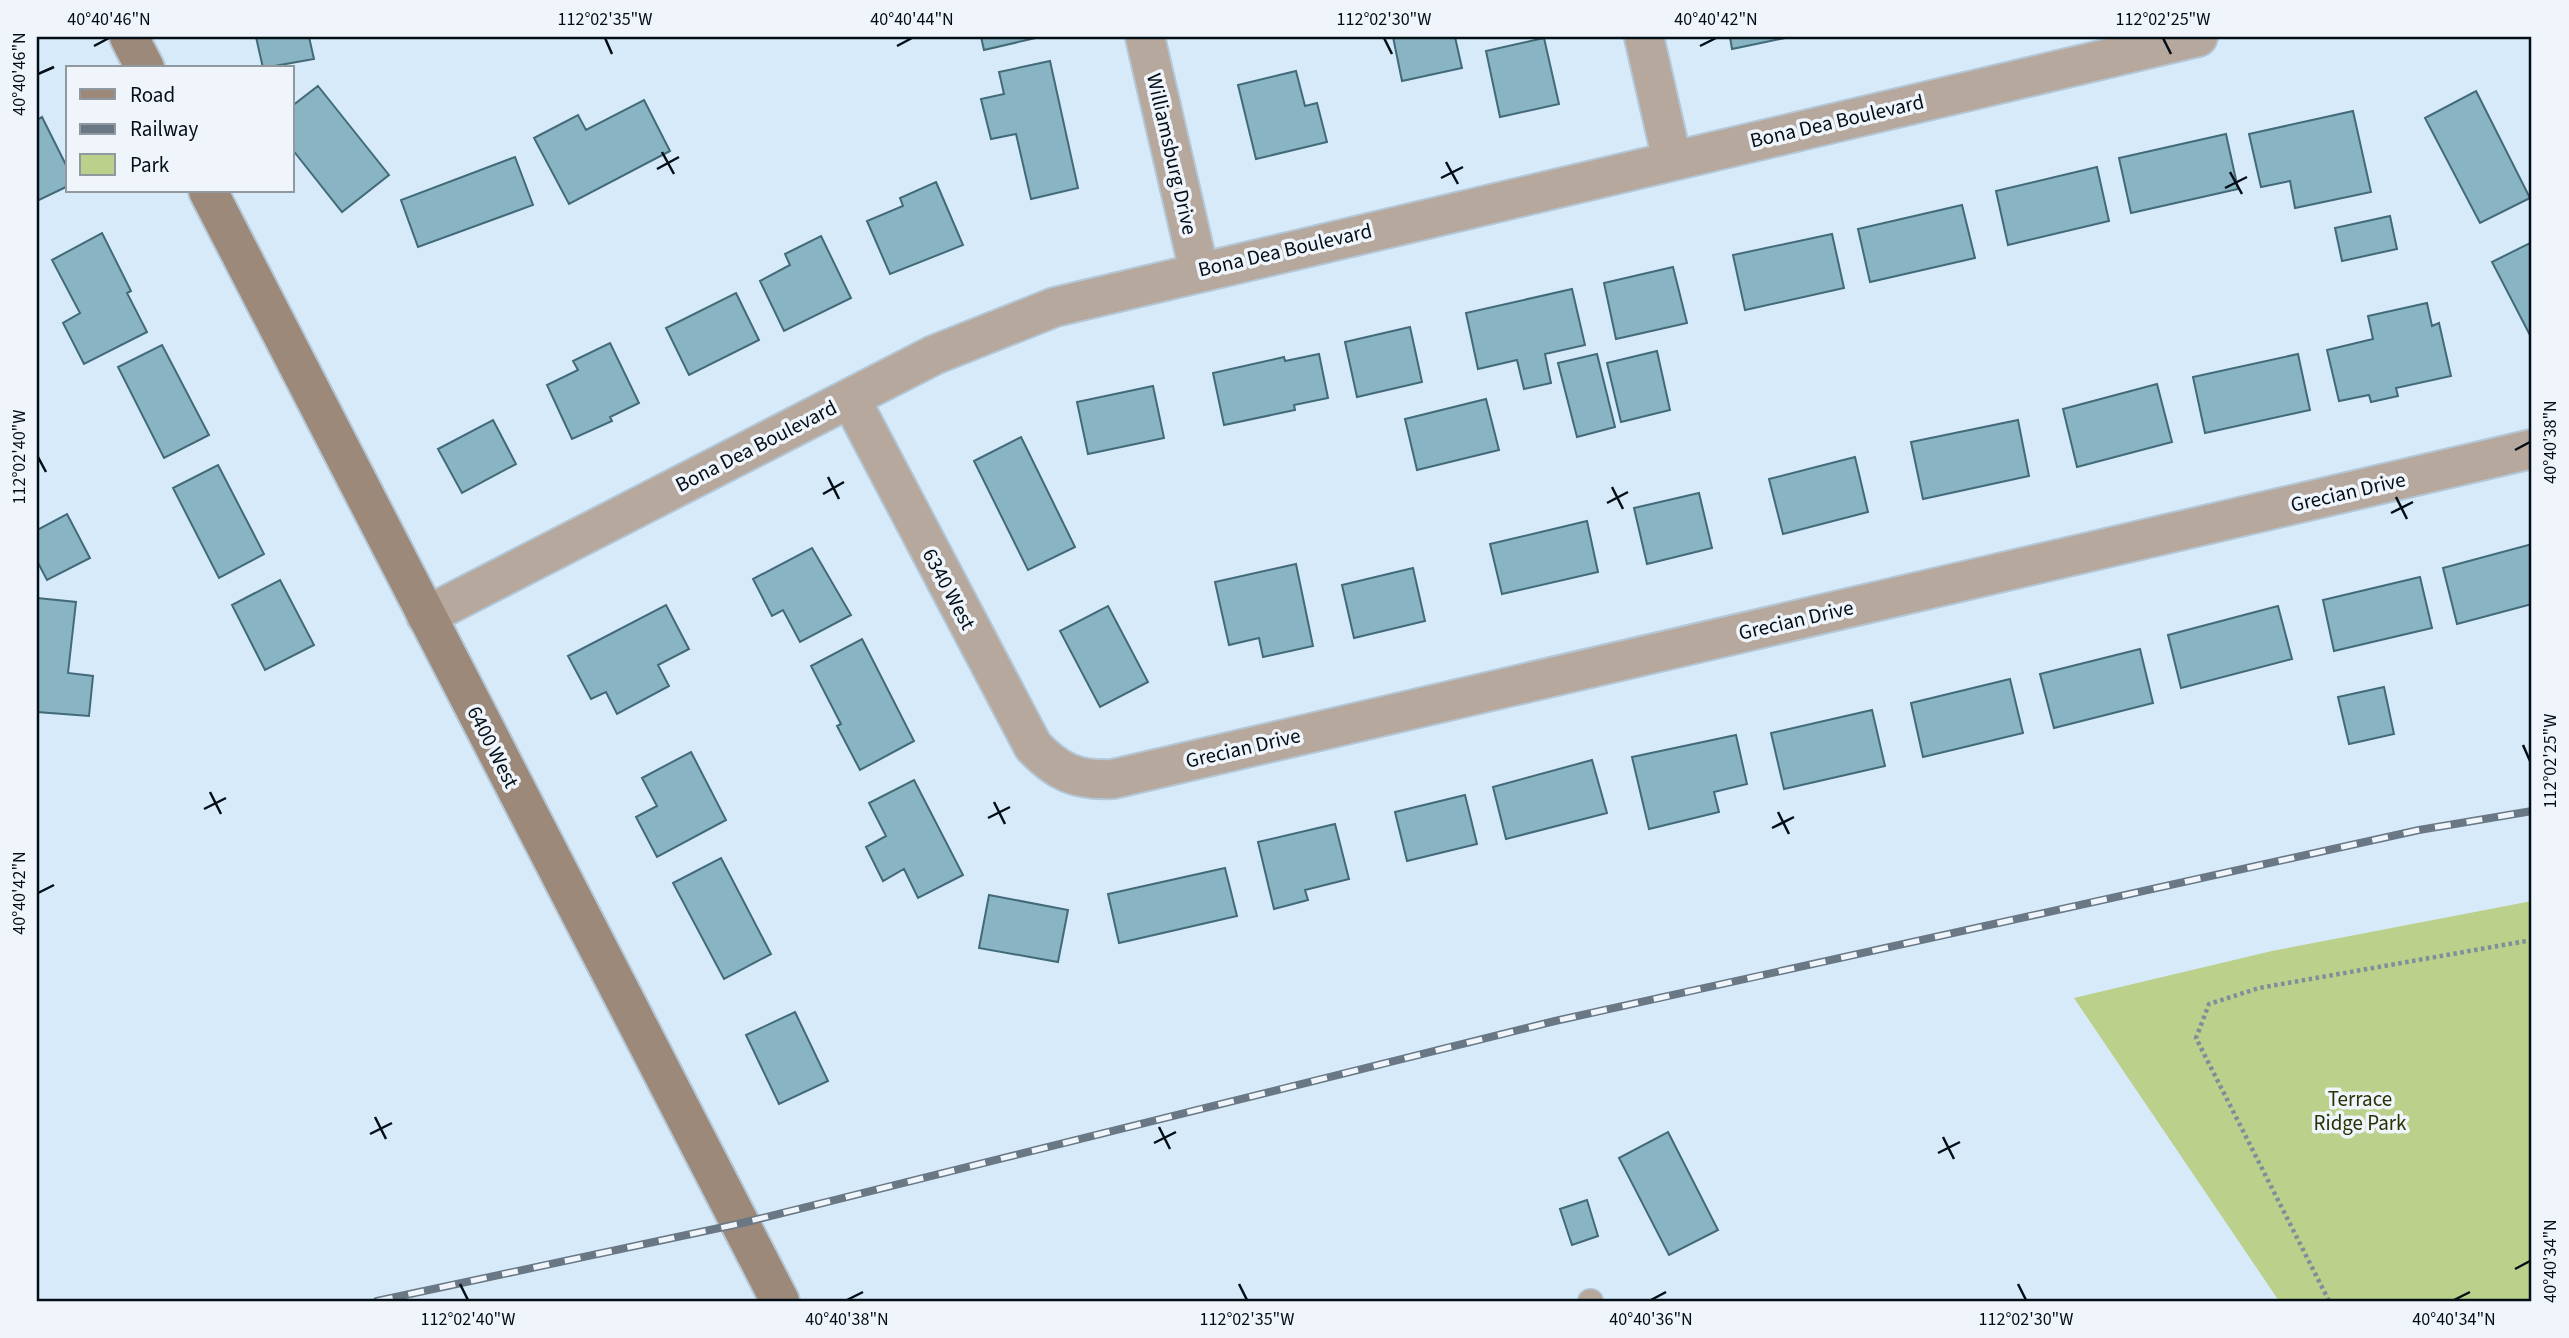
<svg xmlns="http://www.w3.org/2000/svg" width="2569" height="1338" font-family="'Source Sans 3',sans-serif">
	<rect width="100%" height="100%" fill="#d6eafa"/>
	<path fill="#bbd08b" d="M2532 901V1301H2279L2074 998 2272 951Z"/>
	<path fill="#89b4c3" stroke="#426a78" stroke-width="2" d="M256 37H309L314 59 263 68Z
		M981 37H1040L984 50Z
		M1393 37H1455L1462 68 1402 81Z
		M1730 37H1790L1732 49Z
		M1544 38 1559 104 1500 117 1486 51Z
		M1050 61 1078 188 1031 199 1016 134 991 139 981 99 1004 94 999 72Z
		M1296 71 1305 106 1317 103 1327 142 1256 159 1238 85Z
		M318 86 389 175 342 212 292 149V106Z
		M2476 91 2530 198 2480 223 2425 118Z
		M644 100 670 151 569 204 534 138 578 115 586 130Z
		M2353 111 2371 192 2295 208 2290 181 2261 187 2249 134Z
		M42 117 68 169V186L37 201V120Z
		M2226 134 2238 189 2131 213 2119 158Z
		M515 157 533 205 418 247 401 200Z
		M2097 167 2109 221 2008 245 1996 191Z
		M936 182 963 245 890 274 867 221 903 206 900 198Z
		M1962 205 1975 258 1870 282 1858 229Z
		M2390 216 2397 249 2342 261 2335 228Z
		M102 233 131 291 127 293 147 332 84 364 63 323 80 313 52 260Z
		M1832 234 1844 288 1745 310 1733 255Z
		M821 236 851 298 784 331 760 281 790 265 785 254Z
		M2532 242V339L2492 262Z
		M1673 267 1687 323 1616 339 1604 283Z
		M1572 289 1585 345 1545 354 1551 383 1524 389 1517 360 1478 369 1466 313Z
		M736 293 759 340 689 375 666 328Z
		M2427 303 2432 326 2439 323 2451 376 2396 388 2398 396 2371 402 2369 395 2339 401 2327 350 2373 339 2368 316Z
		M1410 327 1422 382 1357 397 1345 342Z
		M610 343 639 403 610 417 612 421 572 439 547 385 578 370 573 361Z
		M162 345 209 435 164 458 118 367Z
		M1657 351 1670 410 1621 422 1607 363Z
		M1319 354 1328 398 1294 405 1295 410 1224 425 1213 373 1284 357 1285 361Z
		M1597 354 1615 427 1577 437 1558 363Z
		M2298 354 2310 410 2205 433 2193 377Z
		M2157 384 2172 442 2077 467 2063 409Z
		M1153 386 1164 438 1088 454 1077 402Z
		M1486 399 1499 450 1417 470 1405 419Z
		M493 420 516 464 462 493 438 449Z
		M2018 420 2029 476 1923 499 1911 442Z
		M1021 437 1075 547 1028 570 974 461Z
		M1855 457 1868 512 1783 534 1769 479Z
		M218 465 264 554 219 578 173 488Z
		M1699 493 1712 548 1647 564 1634 508Z
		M67 514 90 558 47 580 37 561V530Z
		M1587 521 1598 572 1502 594 1490 544Z
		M2532 544V604L2457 624 2443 568Z
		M812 548 851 615 800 642 783 610 772 616 753 579Z
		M1296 564 1313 646 1263 657 1259 638 1229 645 1215 582Z
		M1413 568 1425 621 1354 638 1342 585Z
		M2420 577 2432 628 2334 651 2323 600Z
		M280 580 314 645 265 670 232 605Z
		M37 598 76 602 68 673 93 676 89 716 37 712Z
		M666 605 689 649 658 665 669 686 617 714 606 692 591 699 568 656Z
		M1108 606 1148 682 1100 707 1060 631Z
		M2278 606 2292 659 2181 688 2168 635Z
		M862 639 914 741 860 770 837 726 841 724 811 666Z
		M2140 649 2153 703 2054 728 2040 674Z
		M2010 679 2023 733 1923 757 1911 703Z
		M2384 687 2394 734 2349 744 2338 697Z
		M1872 710 1885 766 1784 789 1771 733Z
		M1736 735 1747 784 1714 792 1719 812 1649 829 1632 757Z
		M691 752 726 820 657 857 636 817 657 806 642 778Z
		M1592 760 1607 813 1506 839 1493 787Z
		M914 780 963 875 918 898 904 869 883 881 866 847 886 836 869 803Z
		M1465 795 1477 844 1407 861 1395 812Z
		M1335 824 1349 879 1305 890 1308 900 1274 909 1258 842Z
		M721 858 771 954 724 979 673 883Z
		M1225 868 1237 916 1119 943 1108 894Z
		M989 895 1068 910 1058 962 979 948Z
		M795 1012 828 1081 779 1104 746 1035Z
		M1668 1132 1718 1230 1669 1255 1619 1158Z
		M1587 1200 1598 1236 1572 1245 1560 1209Z"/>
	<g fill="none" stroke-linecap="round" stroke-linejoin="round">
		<defs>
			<path id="lane" d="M1590 1301H1591"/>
			<path id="street" d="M1145 37 1199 271
				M1644 37 1672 160
				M850 398 1033 746C1057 772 1077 781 1113 779L2532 449
				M426 616 934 355 1055 307 2198 37"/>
			<path id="secondary" d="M129 37 145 68
				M208 191 780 1301"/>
		</defs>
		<use href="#lane" stroke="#b4c7d6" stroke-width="26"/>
		<use href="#street" stroke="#b4c7d6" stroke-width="42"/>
		<use href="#secondary" stroke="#b4c7d6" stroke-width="42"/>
		<path stroke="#7e8e9b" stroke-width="4.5" stroke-dasharray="3.5 3.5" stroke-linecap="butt" d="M2329 1301 2196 1038 2209 1004 2259 988 2532 940"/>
		<use href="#lane" stroke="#b6a89d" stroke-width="23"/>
		<use href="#street" stroke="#b6a89d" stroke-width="38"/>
		<use href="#secondary" stroke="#9d8979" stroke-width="38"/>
		<defs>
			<path id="rail" d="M377 1301 738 1224 1555 1021 2419 830 2532 811"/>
		</defs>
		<use href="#rail" stroke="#697884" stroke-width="8"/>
		<use href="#rail" stroke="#eff5fb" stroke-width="5" stroke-dasharray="16" stroke-linecap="butt"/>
	</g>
	<path fill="none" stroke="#040e17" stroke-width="2.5" d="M605 38 612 54M1384 38 1392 54M2163 38 2171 54M94 46 109 38M897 46 912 38M1700 46 1716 38M38 74 54 67M662 152 674 174M1446 162 1458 184M657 169 679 157M2230 172 2242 194M1441 178 1463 167M2225 188 2247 177M2515 450 2530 442M38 457 46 472M828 477 839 499M1612 487 1623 509M823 494 844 482M2396 497 2407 519M1607 503 1628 492M2391 513 2413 502M2523 745 2530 761M210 792 221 814M994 802 1005 824M204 809 226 798M1778 812 1789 834M988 818 1010 807M1772 828 1794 817M38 893 54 885M375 1117 386 1139M1159 1127 1170 1149M370 1134 392 1123M1943 1137 1954 1159M1154 1143 1176 1132M1938 1153 1960 1142M2515 1269 2530 1261M460 1284 468 1300M1239 1284 1247 1300M2018 1284 2026 1300M847 1300 863 1292M1651 1300 1666 1292M2454 1300 2470 1292"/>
	<g text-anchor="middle" stroke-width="7" stroke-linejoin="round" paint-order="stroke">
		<g font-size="21" fill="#040e17" stroke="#eff5fb">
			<text transform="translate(1837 121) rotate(-13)" y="7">Bona Dea Boulevard</text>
			<text transform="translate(1172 154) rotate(77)" y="7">Williamsburg Drive</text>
			<text transform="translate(1285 250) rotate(-13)" y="7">Bona Dea Boulevard</text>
			<text transform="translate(756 446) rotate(-27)" y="7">Bona Dea Boulevard</text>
			<text transform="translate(2348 492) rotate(-13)" y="7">Grecian Drive</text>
			<text transform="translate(949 589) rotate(62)" y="7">6340 West</text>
			<text transform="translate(1796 620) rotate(-13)" y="7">Grecian Drive</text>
			<text transform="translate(493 747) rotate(63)" y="7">6400 West</text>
			<text transform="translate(1243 748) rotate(-13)" y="7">Grecian Drive</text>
		</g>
		<g font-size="21" fill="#283305" stroke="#eff5fb">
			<text x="2360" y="1106">Terrace<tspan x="2360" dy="24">Ridge Park</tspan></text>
		</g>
	</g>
	<rect width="2569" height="1338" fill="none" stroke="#eff5fb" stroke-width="77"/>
	<rect x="66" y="66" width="228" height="126" fill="#eff5fb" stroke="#9199a0" stroke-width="2"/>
	<rect x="80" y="89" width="35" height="10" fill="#9d8979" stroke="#9199a0" stroke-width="2"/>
	<text x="130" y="102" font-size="21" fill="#040e17">Road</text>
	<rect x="80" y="124" width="35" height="10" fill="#697884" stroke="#9199a0" stroke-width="2"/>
	<text x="130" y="136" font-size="21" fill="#040e17">Railway</text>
	<rect x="80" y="154" width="35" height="21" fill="#bbd08b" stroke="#9199a0" stroke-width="2"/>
	<text x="130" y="172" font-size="21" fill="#040e17">Park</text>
	<rect x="38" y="38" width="2492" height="1262" fill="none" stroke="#040e17" stroke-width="2.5"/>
	<g font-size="18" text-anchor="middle" fill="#040e17">
		<text x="109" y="25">40°40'46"N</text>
		<text x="605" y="25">112°02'35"W</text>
		<text x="912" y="25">40°40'44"N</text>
		<text x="1384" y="25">112°02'30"W</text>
		<text x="1716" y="25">40°40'42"N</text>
		<text x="2163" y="25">112°02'25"W</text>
		<text transform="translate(19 74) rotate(-90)" y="6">40°40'46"N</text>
		<text transform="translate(2550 442) rotate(-90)" y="6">40°40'38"N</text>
		<text transform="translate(19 457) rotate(-90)" y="6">112°02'40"W</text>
		<text transform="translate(2550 761) rotate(-90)" y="6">112°02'25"W</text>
		<text transform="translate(19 893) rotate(-90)" y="6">40°40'42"N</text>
		<text transform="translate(2550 1261) rotate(-90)" y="6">40°40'34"N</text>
		<text x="468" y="1325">112°02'40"W</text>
		<text x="847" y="1325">40°40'38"N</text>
		<text x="1247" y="1325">112°02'35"W</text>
		<text x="1651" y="1325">40°40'36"N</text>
		<text x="2026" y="1325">112°02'30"W</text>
		<text x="2454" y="1325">40°40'34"N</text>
	</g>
</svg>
